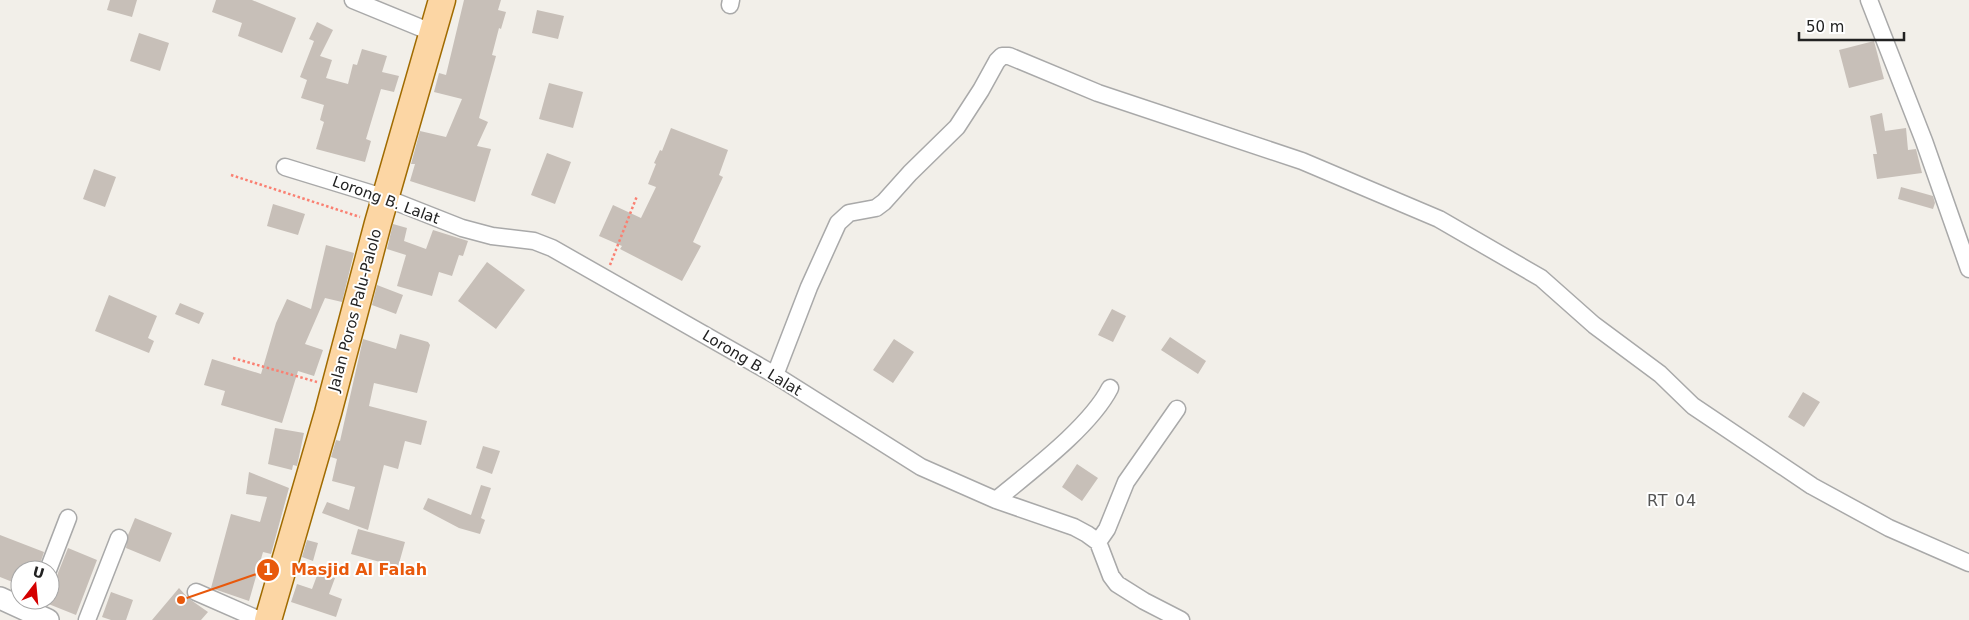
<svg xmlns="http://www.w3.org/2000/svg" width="1969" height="620" font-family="'DejaVu Sans',sans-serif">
	<rect width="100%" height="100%" fill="#f2efe9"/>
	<path fill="#c7bfb8" d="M110 0H137L132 17 107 10Z
		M216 0H252L296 18 282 53 238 36 242 23 212 12Z
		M464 0H501L498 10 506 12 501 29 499 28 492 55 496 56 479 118 488 122 477 146 491 149 475 202 410 181 415 164H411L420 131 446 137 462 99 434 92 439 73 446 75Z
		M537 10 564 16 558 39 532 33Z
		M317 22 333 30 320 56 332 60 326 78 348 84 353 64 357 65 362 49 387 56 382 72 399 76 394 92 381 89 366 139 371 141 365 162 316 149 324 122 320 120 324 105 301 98 307 80 300 77 314 41 309 39Z
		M139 33 169 43 160 71 130 61Z
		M1874 41 1884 79 1849 88 1839 50Z
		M549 83 583 92 573 128 539 119Z
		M1882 113 1885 131 1906 128 1908 150 1916 149 1922 173 1877 179 1873 154H1877L1870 116Z
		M671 128 728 150 719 175 723 177 693 242 701 246 682 281 620 249 622 246 599 236 613 205 641 218 656 187 648 184 656 164 654 163 660 150 662 151Z
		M547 153 571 162 555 204 531 195Z
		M94 169 116 177 105 207 83 199Z
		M1901 187 1933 196 1935 203 1933 209 1898 199Z
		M273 204 305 214 298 235 267 226Z
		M393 224 407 228 404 241 426 249 433 230 468 241 463 256 459 255 452 276 439 272 432 296 397 286 406 255 387 249Z
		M326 245 354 253 342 302 325 298 305 344 323 350 314 376 298 371 282 423 221 405 225 391 204 385 212 359 261 374 276 323 287 299 311 309Z
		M487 262 525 290 496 329 458 301Z
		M377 285 403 295 396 314 372 305Z
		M109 295 157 316 148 338 154 341 149 353 95 331Z
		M180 303 204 313 199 324 175 314Z
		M1112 309 1126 316 1113 342 1098 335Z
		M400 334 428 342 430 345 417 393 374 383 369 406 427 421 421 445 405 441 398 469 384 465 368 530 322 513 327 502 349 510 355 487 332 481 337 459 331 457 336 440 340 441 363 339 396 349Z
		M1170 337 1206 361 1198 374 1161 350Z
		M894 339 914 352 893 383 873 370Z
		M1803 392 1820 402 1804 427 1788 417Z
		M275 428 304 433 297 466 293 465 292 470 268 464Z
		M483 446 500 451 492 474 476 468Z
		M1077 464 1098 478 1082 501 1062 487Z
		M249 472 289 488 271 554 263 552 249 601 211 588 231 514 260 522 267 497 246 494Z
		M481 485 491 488 481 518 485 520 480 534 459 528 423 509 428 498 471 515Z
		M135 518 172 533 160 562 126 548 128 535Z
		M358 529 405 542 398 567 351 554Z
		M0 535 44 552 38 570H20V585L0 577Z
		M307 540 318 543 313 561 302 557Z
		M68 548 97 560 76 615 46 603 47 600H50V593Z
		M318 573 335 578 329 594 342 599 336 617 291 602 297 584 312 589Z
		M179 588 188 598 208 612 201 620H152Z
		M111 592 133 600 126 620H111L102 617Z"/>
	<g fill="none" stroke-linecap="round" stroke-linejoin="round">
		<defs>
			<path id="minor" d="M353 0 431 32
				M1869 0 1924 141 1969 269
				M730 5 731 0
				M285 167 386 198 462 228 492 236 534 241 552 248 775 375 921 467 996 500 1074 527 1087 534 1098 542 1111 576 1117 584 1144 601 1181 620
				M775 375 809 287 838 223 849 213 876 208 884 202 910 173 957 127 981 90 997 61 1002 56H1009L1098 93 1302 161 1439 219 1541 278 1594 325 1660 374 1693 406 1812 486 1889 528 1969 563
				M996 500C1031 471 1090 427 1110 388
				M1098 542 1107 529 1126 482 1177 409
				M48 570 68 518
				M196 592 260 620
				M87 620 119 538"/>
			<path id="tertiary" d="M0 598 48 620"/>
			<path id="primary" d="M268 620 328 413 378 223 442 0"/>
		</defs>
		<use href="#minor" stroke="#a9a9a9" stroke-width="19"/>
		<use href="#tertiary" stroke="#a9a9a9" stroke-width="24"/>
		<use href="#primary" stroke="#a06b00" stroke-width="29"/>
		<path stroke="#fa8072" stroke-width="2.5" stroke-dasharray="2.5 2.5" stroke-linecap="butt" d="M231 175 360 217
			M610 265 637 196
			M233 358 317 382"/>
		<use href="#minor" stroke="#fff" stroke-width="16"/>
		<use href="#tertiary" stroke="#fff" stroke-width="21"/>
		<use href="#primary" stroke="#fcd6a4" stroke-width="26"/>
	</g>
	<g text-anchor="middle" stroke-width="4" stroke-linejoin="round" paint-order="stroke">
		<g font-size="15" fill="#222" stroke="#fff">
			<text transform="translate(386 200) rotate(20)" y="5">Lorong B. Lalat</text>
			<text transform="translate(355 310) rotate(-75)" y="5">Jalan Poros Palu-Palolo</text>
			<text transform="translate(752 363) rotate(31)" y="5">Lorong B. Lalat</text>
		</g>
		<g font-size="16" letter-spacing="1" fill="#555" stroke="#fff">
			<text x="1672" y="506">RT 04</text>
		</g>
	</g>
	<path fill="none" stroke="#e8590c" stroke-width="2" d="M181 600L268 570"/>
	<g fill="#e8590c" stroke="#fff" stroke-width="2">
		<circle cx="181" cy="600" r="5"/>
		<circle cx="268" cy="570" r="12"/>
	</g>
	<g font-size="15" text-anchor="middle" font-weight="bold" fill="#fff">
		<text x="268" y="575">1</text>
	</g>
	<g font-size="16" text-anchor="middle" font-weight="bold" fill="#e8590c" stroke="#fff" stroke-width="4" stroke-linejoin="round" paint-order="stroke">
		<text x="359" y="575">Masjid Al Falah</text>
	</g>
	<g transform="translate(35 585) rotate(16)"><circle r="24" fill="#ffffff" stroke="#a7a7a7"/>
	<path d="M0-4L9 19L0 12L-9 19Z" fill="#d40000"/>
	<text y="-8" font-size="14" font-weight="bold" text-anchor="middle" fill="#222222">U</text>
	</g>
	<path d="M1799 32v8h105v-8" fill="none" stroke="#222222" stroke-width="2.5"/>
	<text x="1806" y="32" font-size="15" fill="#222222" stroke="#ffffff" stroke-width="4" paint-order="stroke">50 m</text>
</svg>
